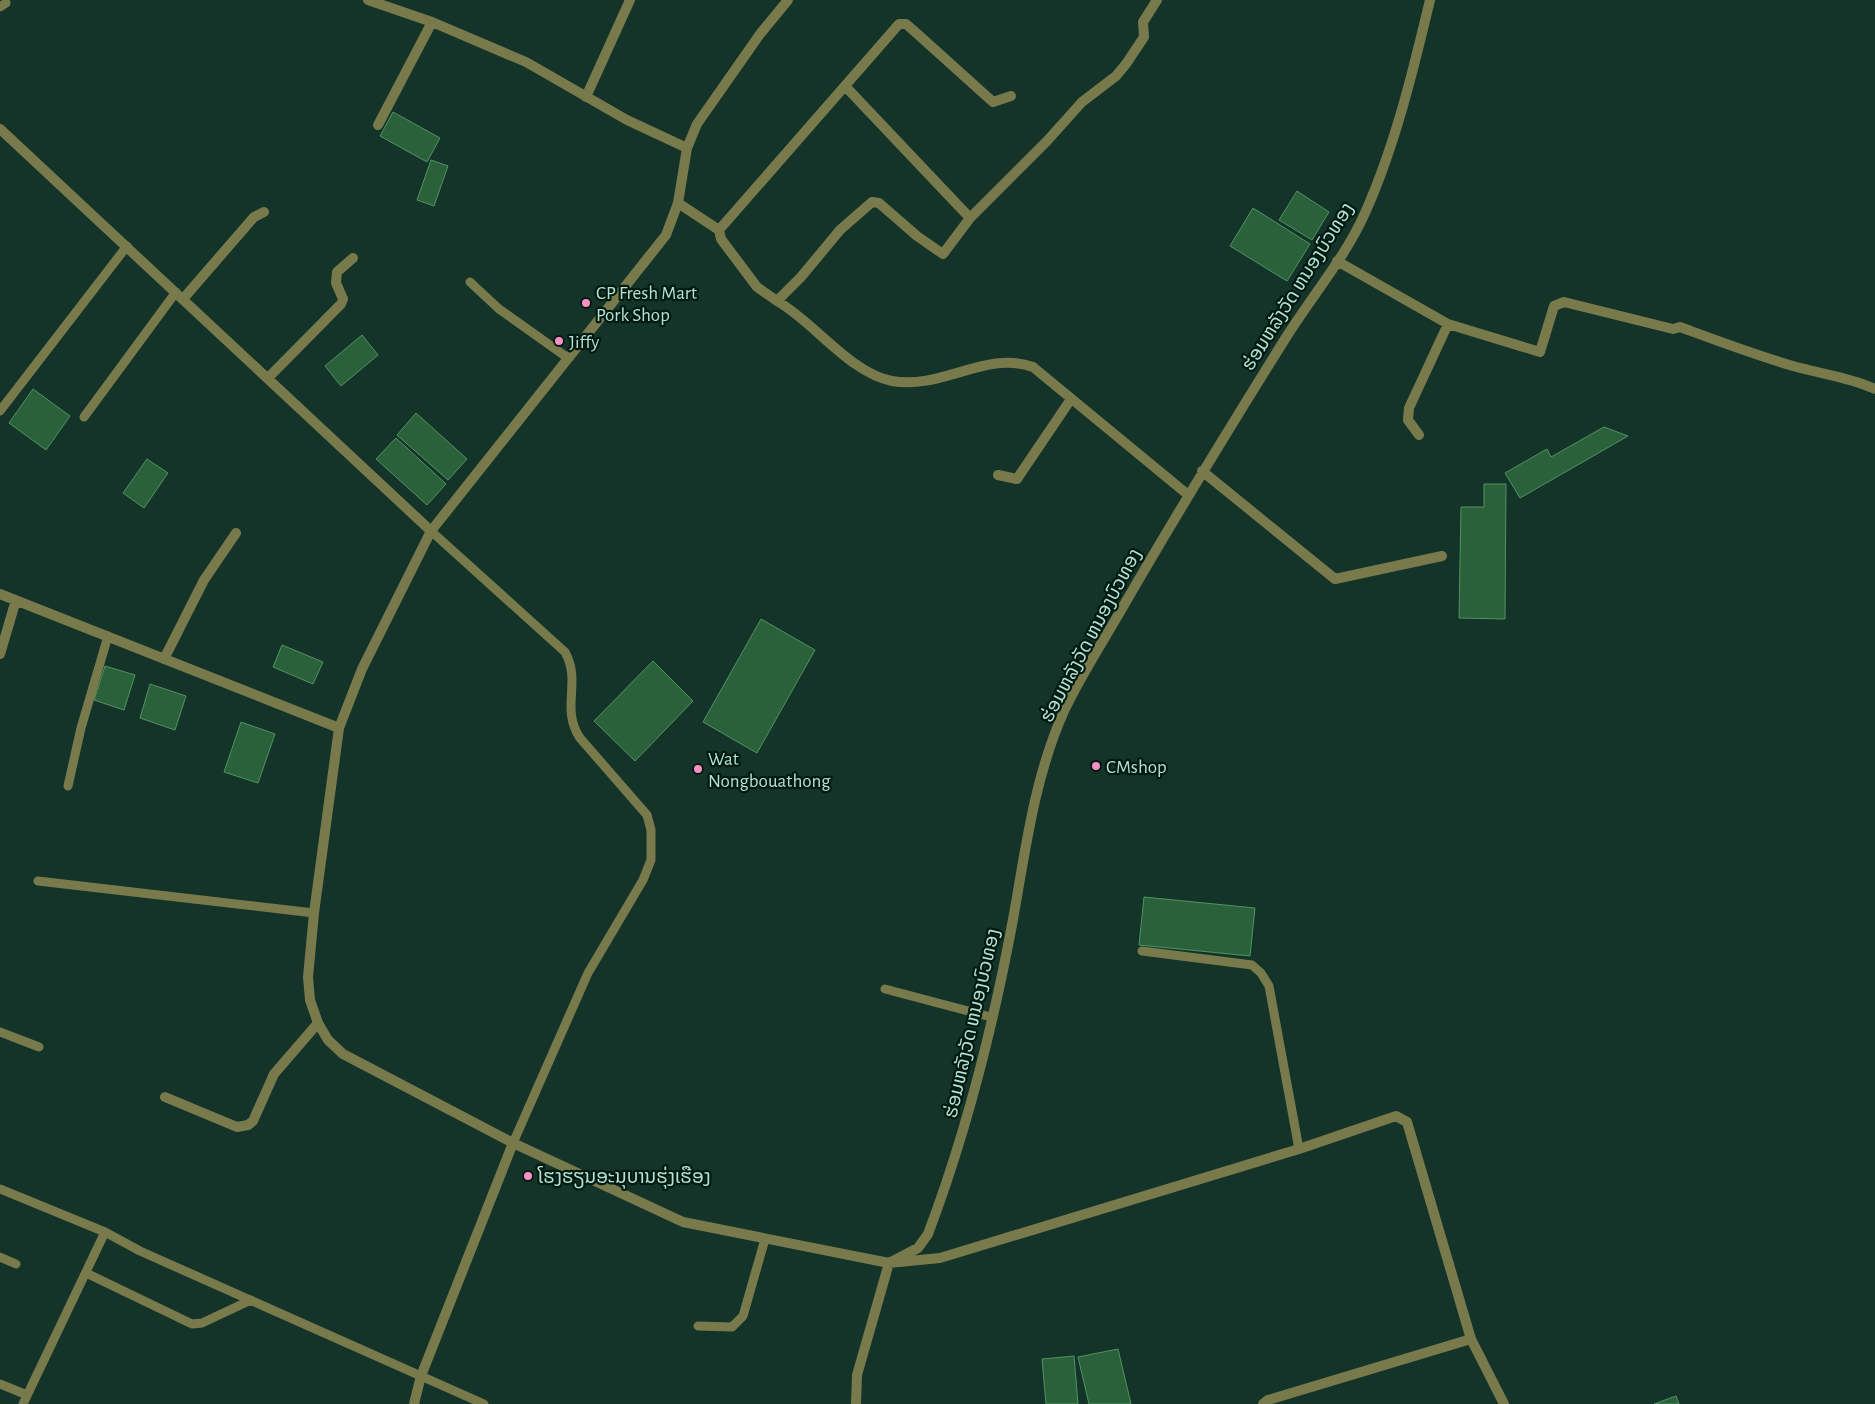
<svg xmlns="http://www.w3.org/2000/svg" width="1875" height="1404" font-family="'Alegreya Sans','Noto Sans Lao',sans-serif">
	<rect width="100%" height="100%" fill="#143329"/>
	<path fill="#2a613b" stroke="#509462" d="M393 112 440 138 427 162 380 136Z
		M431 160 448 166 434 206 417 200Z
		M1297 191 1329 212 1312 240 1279 220Z
		M1253 208 1310 244 1287 281 1230 246Z
		M362 335 378 355 341 386 325 366Z
		M33 389 70 416 46 450 9 423Z
		M416 413 467 459 448 480 397 435Z
		M1604 427 1628 436 1520 498 1505 473 1547 449 1551 457Z
		M396 438 446 484 427 505 376 459Z
		M147 459 168 473 144 508 123 493Z
		M1484 484H1506L1505 619 1459 618 1461 507H1484Z
		M761 619 815 650 757 753 703 722Z
		M282 645 323 662 313 684 273 667Z
		M653 661 693 701 635 761 594 721Z
		M105 666 135 675 124 710 94 700Z
		M150 684 186 696 175 730 140 718Z
		M241 722 275 734 258 783 224 772Z
		M1144 897 1255 908 1250 956 1139 945Z
		M1118 1349 1131 1404H1089L1078 1357Z
		M1074 1356 1078 1404H1046L1042 1359Z
		M1676 1396 1679 1404H1654Z"/>
	<g fill="none" stroke-linecap="round" stroke-linejoin="round">
		<path stroke="#787a4c" stroke-width="9" d="M0 7 6 3
			M470 282 499 309 568 358
			M0 411 127 246
			M84 417 176 292
			M431 531 565 652C582 682 560 708 580 738L647 815 651 830V860L643 880 588 973 513 1143
			M68 786 81 728 108 636
			M38 881 314 913
			M1142 951 1252 965 1261 973 1269 986 1299 1149
			M885 989 991 1017
			M0 1032 39 1047
			M0 1189 105 1232 140 1251 484 1404
			M0 1257 16 1264
			M86 1273 192 1324 202 1323 251 1300
			M698 1326 732 1327 743 1316 765 1239
			M0 1384 27 1395
			M23 1404 105 1232"/>
		<path stroke="#787a4c" stroke-width="10" d="M368 0 432 22 526 62 627 120 687 148
			M845 86 970 218 1047 141 1082 102 1116 76 1126 64 1144 37 1143 22 1157 0
			M586 97 630 0
			M378 125 432 22
			M0 129 431 531
			M678 203 719 230 721 239 757 287 777 301 801 277 840 230 872 202 879 203 917 236 943 254 970 218
			M719 230 899 24H906L913 30 993 102 1011 96
			M1337 261 1448 324 1540 352 1554 306 1564 302 1673 329 1680 327C1718 341 1755 355 1793 366 1821 374 1849 377 1875 389
			M183 299 254 217 264 212
			M777 301C814 322 850 373 892 381 942 390 986 350 1033 367L1187 494
			M268 378 341 304 343 299 336 283 337 272 353 258
			M1419 435 1408 420 1409 408 1448 324
			M1202 471 1335 579 1442 556
			M998 475 1017 479 1071 399
			M0 594 339 728
			M0 654 16 600
			M164 659 204 580 236 533
			M165 1097 237 1127 248 1125 253 1121 274 1074 318 1023
			M513 1143 683 1222 889 1263 940 1258 1299 1149 1396 1116 1407 1122 1471 1339 1504 1404
			M856 1404 857 1375 889 1263 918 1248 928 1234C967 1131 994 1023 1014 914 1026 846 1035 776 1064 711 1081 675 1104 640 1124 605 1176 515 1230 427 1285 339 1311 297 1345 258 1365 213 1395 146 1413 71 1430 0
			M1263 1404 1268 1400 1471 1339"/>
		<path stroke="#787a4c" stroke-width="10" d="M414 1404 421 1376 513 1143 343 1054 328 1040 318 1023 310 1000 308 977 314 913 339 728 362 669 431 531 666 235 678 203 687 148 697 124 760 34 788 0"/>
	</g>
	<g fill="#fc8fc3" stroke="#001a12" stroke-width="2">
		<circle cx="586" cy="303" r="5"/>
		<circle cx="559" cy="341" r="5"/>
		<circle cx="1096" cy="766" r="5"/>
		<circle cx="698" cy="769" r="5"/>
		<circle cx="528" cy="1176" r="5"/>
	</g>
	<g text-anchor="middle" stroke-width="4.5" stroke-linejoin="round" paint-order="stroke">
		<g font-size="19" fill="#b4e1d1" stroke="#001a12">
			<text transform="translate(1297 286) rotate(-58)" y="7">ຮ່ອມຫລັງວັດ ຫນອງບົວທອງ</text>
			<text transform="translate(1090 635) rotate(-62)" y="7">ຮ່ອມຫລັງວັດ ຫນອງບົວທອງ</text>
			<text transform="translate(971 1023) rotate(-77)" y="7">ຮ່ອມຫລັງວັດ ຫນອງບົວທອງ</text>
		</g>
		<g font-size="19" fill="#b4e1d1" stroke="#001a12" text-anchor="start">
			<text x="596" y="299">CP Fresh Mart<tspan x="596" dy="22">Pork Shop</tspan></text>
			<text x="569" y="348">Jiffy</text>
			<text x="708" y="765">Wat<tspan x="708" dy="22">Nongbouathong</tspan></text>
			<text x="1106" y="773">CMshop</text>
			<text x="538" y="1183">ໂຮງຮຽນອະນຸບານຮຸ່ງເຮືອງ</text>
		</g>
	</g>
</svg>
